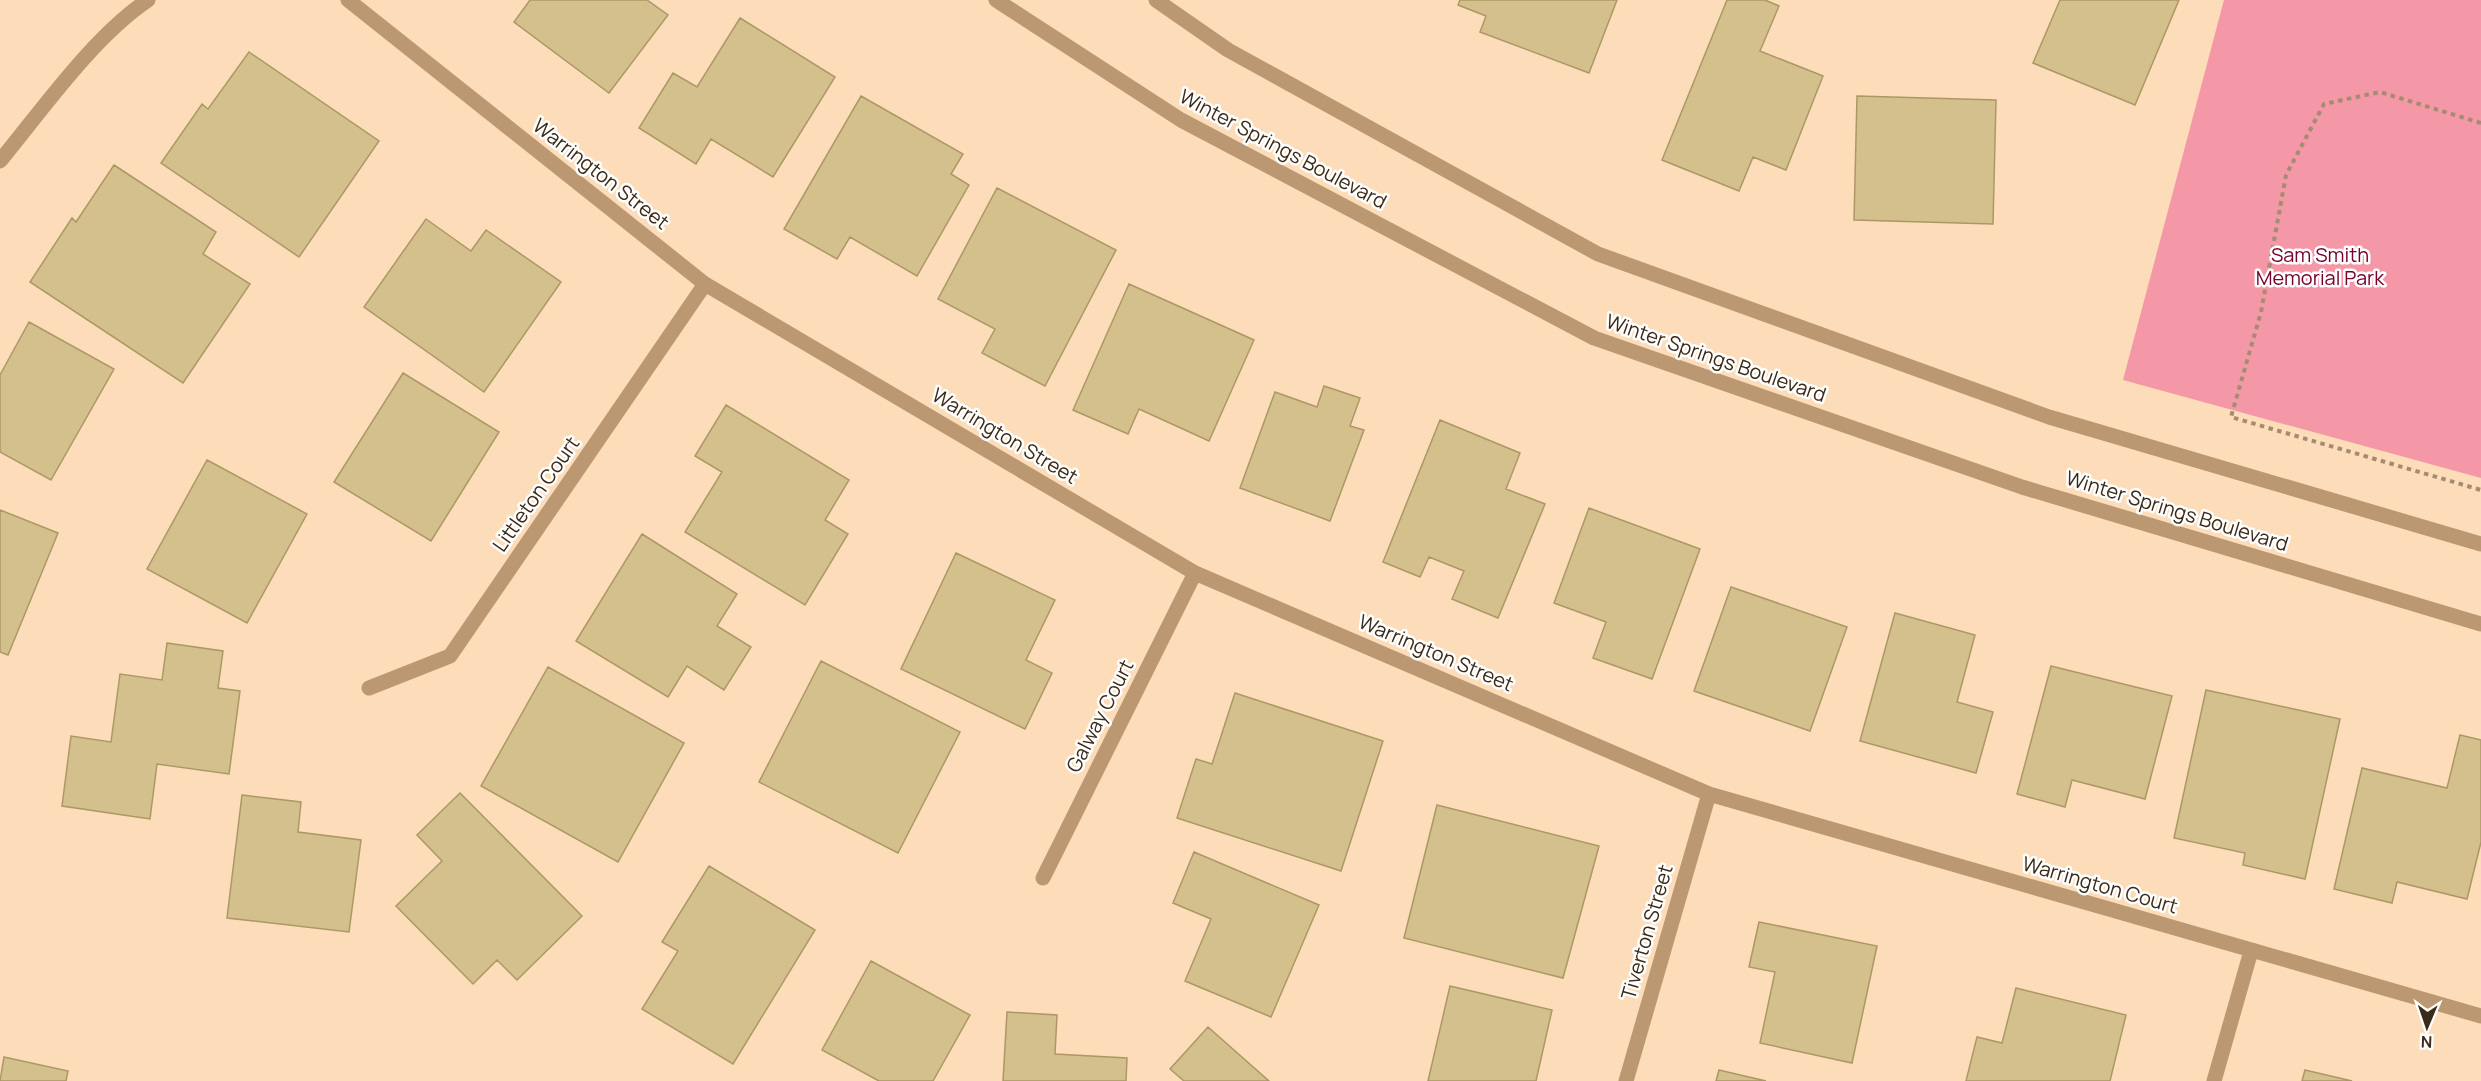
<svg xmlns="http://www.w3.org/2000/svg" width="2481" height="1081" font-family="Manrope,sans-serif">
	<rect width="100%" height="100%" fill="#fcdcb9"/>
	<path fill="#f497a7" d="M2224 0H2481V478L2123 380Z"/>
	<path fill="#d4c08c" stroke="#ac9865" stroke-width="1.5" d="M530 0H647L668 15 609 93 514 22Z
		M1460 0H1617L1589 73 1480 32 1486 16 1458 5Z
		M1727 0H1765L1779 6 1760 51 1823 76 1786 170 1753 157 1739 191 1662 160Z
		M2060 0H2179L2135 105 2033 63Z
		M740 18 835 77 773 177 711 139 696 164 639 128 673 73 697 87Z
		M249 52 379 141 299 257 161 163 202 104 208 109Z
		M861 96 963 154 951 174 969 185 917 276 850 237 837 259 784 229Z
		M1857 96 1996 100 1993 224 1854 220Z
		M114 165 216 232 203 254 250 284 183 383 30 282 72 218 76 222Z
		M997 188 1116 250 1045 386 982 353 995 329 938 299Z
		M426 219 471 251 486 230 561 282 484 392 364 307Z
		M1129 284 1254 340 1209 441 1139 409 1128 434 1073 410Z
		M29 322 114 369 51 480 0 452V375Z
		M403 373 499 432 431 541 334 482Z
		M1324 386 1360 398 1350 426 1364 430 1330 521 1240 488 1275 392 1317 407Z
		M726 405 849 480 825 520 848 534 805 605 685 532 722 472 695 456Z
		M1440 420 1520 453 1506 489 1545 504 1498 618 1452 599 1464 571 1429 557 1420 577 1383 562Z
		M207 460 307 514 247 623 147 569Z
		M1589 508 1700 549 1652 679 1593 658 1606 622 1554 603Z
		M0 510 58 533 8 655 0 652Z
		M642 534 737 594 717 626 751 647 724 690 687 666 668 697 576 641Z
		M956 553 1055 600 1026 660 1052 673 1025 729 901 669Z
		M1731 587 1847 627 1810 731 1694 691Z
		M1895 613 1975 635 1957 702 1993 712 1976 773 1860 741Z
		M167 643 223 651 218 688 240 691 229 774 157 764 150 819 62 806 71 736 111 742 120 674 162 680Z
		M821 661 960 732 898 853 759 782Z
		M2051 666 2172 696 2145 799 2072 780 2065 807 2017 794Z
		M548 667 684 743 618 862 481 786Z
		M2206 690 2340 719 2305 879 2243 865 2245 853 2174 838Z
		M1235 693 1383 741 1341 871 1177 818 1196 759 1212 764Z
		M2460 735 2481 740V842L2467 899 2397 882 2392 903 2334 889 2362 768 2447 788Z
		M460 793 582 916 517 980 497 960 473 984 396 906 442 861 417 835Z
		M242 795 301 802 298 832 361 840 349 932 227 918Z
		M1437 805 1599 846 1563 978 1404 938Z
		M1194 852 1319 905 1271 1017 1185 981 1211 919 1173 903Z
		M709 866 815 930 733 1064 642 1009 678 951 662 942Z
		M1759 922 1877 946 1852 1063 1760 1043 1775 972 1749 967Z
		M871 961 970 1015 933 1081H879L822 1050Z
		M1450 986 1552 1010 1536 1081H1428Z
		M2016 988 2126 1015 2110 1081H1966L1977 1037 2002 1043Z
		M1007 1012 1057 1015 1055 1054 1127 1058 1126 1081H1003Z
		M1208 1027 1269 1081H1184L1170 1069Z
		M4 1057 68 1071 66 1081H0Z
		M1719 1070 1766 1081H1716Z
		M2305 1070 2352 1081H2302Z"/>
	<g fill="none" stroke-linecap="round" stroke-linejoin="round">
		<path stroke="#a58c71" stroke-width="4" stroke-dasharray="4.5 4.5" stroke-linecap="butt" d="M2481 123 2380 92 2324 104 2286 175 2261 312 2231 417 2481 490"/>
		<path stroke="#bb9872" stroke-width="15" d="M348 0 705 284 1195 573 1709 794 2481 1016
			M0 161C42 110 94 36 148 0
			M369 688 450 656 705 284
			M1043 878 1195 573
			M1626 1081 1709 794
			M2214 1081 2251 951"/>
		<path stroke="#bb9872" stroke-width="15" d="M996 0 1181 120 1594 338 2022 487 2481 624
			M1156 0 1228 50 1598 254 2049 417 2481 544"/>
	</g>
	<g text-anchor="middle" stroke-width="5" stroke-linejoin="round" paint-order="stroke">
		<g font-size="20" fill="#3a2a19" stroke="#fff">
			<text transform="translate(1283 149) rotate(28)" y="7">Winter Springs Boulevard</text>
			<text transform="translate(601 174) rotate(38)" y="7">Warrington Street</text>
			<text transform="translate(1716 358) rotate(19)" y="7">Winter Springs Boulevard</text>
			<text transform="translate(1005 436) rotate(31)" y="7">Warrington Street</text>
			<text transform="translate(536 494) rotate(-55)" y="7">Littleton Court</text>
			<text transform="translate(2177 511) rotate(17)" y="7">Winter Springs Boulevard</text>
			<text transform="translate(1436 653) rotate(23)" y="7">Warrington Street</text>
			<text transform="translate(1100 716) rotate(-63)" y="7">Galway Court</text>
			<text transform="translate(2100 885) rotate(16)" y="7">Warrington Court</text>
			<text transform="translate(1647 932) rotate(-74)" y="7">Tiverton Street</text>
		</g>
		<g font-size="20" fill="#74002c" stroke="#fff">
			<text x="2320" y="262">Sam Smith<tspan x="2320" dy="23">Memorial Park</tspan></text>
		</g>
	</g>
	<g transform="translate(2427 1027) rotate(182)" stroke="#ffffff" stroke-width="4.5" paint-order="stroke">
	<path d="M0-4.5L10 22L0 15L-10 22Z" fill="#3a2a19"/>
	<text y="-9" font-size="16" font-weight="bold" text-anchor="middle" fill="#3a2a19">N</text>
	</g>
</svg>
